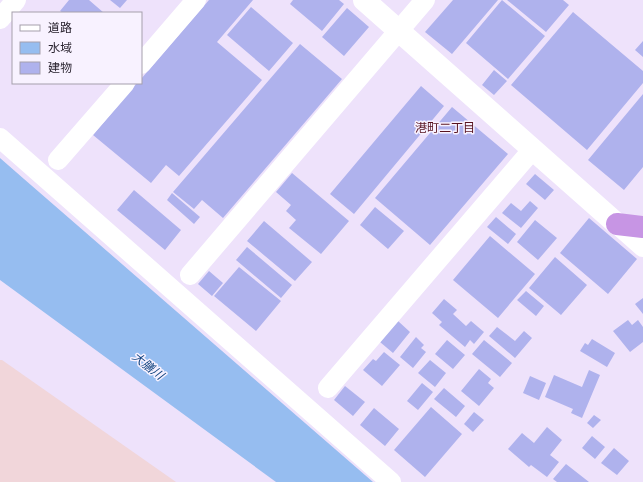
<svg xmlns="http://www.w3.org/2000/svg" width="643" height="482" font-family="'Archivo Narrow','Noto Sans JP',sans-serif">
	<rect width="100%" height="100%" fill="#eee2fb"/>
	<path fill="#f1d6da" d="M0 360H2L176 482H0Z"/>
	<path fill="#96bdf0" d="M0 158 24 179 373 482H276L0 280Z"/>
	<path fill="#afb2ed" d="M69 0H89L104 13H63L60 11Z
		M110 0H127L120 8Z
		M209 0H253L217 42 262 80 179 176 166 165 151 183 93 135 137 83H141V79Z
		M293 0H339L344 4 322 31 290 4Z
		M453 0H498L452 54 425 32Z
		M502 0 545 36 508 79 466 43Z
		M507 0H563L569 5 546 32Z
		M251 7 293 43 269 71 227 35Z
		M347 8 369 27 344 56 322 37Z
		M573 12 643 71V83L587 150 511 85Z
		M643 41V57L635 50Z
		M300 44 342 79 223 218 202 200 194 209 173 192Z
		M494 70 507 81 494 95 482 85Z
		M421 86 444 106 354 214 330 194Z
		M643 94V167L624 190 588 160Z
		M452 107 508 154 430 245 375 198Z
		M292 173 349 221 321 254 289 228 296 220 286 211 291 205 276 192Z
		M535 174 554 190 545 200 526 184Z
		M134 190 181 230 165 250 117 210Z
		M172 193 200 217 194 224 167 200Z
		M530 201 538 208 521 228 502 213 511 203 521 211Z
		M375 207 404 231 388 249 360 225Z
		M496 217 516 234 508 244 487 227Z
		M589 218 637 259 608 294 560 253Z
		M535 220 557 238 538 260 517 242Z
		M264 221 312 262 295 281 247 241Z
		M490 236 535 274 498 318 453 280Z
		M247 247 292 285 281 298 236 260Z
		M555 257 587 285 561 315 529 288Z
		M239 267 281 301 256 331 214 296Z
		M209 271 223 283 212 296 198 284Z
		M526 291 544 306 536 316 517 300Z
		M643 298V314L635 304Z
		M444 299 457 310 453 314 466 326 471 321 484 332 474 344 470 340 465 347 439 325 442 322 432 313Z
		M628 320 632 325 638 320 643 327V342L630 352 613 331Z
		M398 321 410 332 393 353 380 342Z
		M497 327 515 341 524 331 532 338 515 358 489 336Z
		M416 337 424 345 421 348 426 352 413 368 400 357Z
		M592 339 615 353 607 367 580 351 585 343 588 345Z
		M447 340 465 355 453 369 435 354Z
		M484 340 512 363 500 377 472 354Z
		M384 352 400 365 382 386 363 370 373 359 376 361Z
		M430 360 446 373 435 387 418 373Z
		M479 369 491 379 488 383 494 388 479 406 461 391Z
		M589 370 600 375 582 418 571 413 573 409 545 397 554 375 582 387Z
		M530 376 546 383 539 400 523 393Z
		M422 383 433 392 418 410 407 401Z
		M345 386 365 402 353 416 334 400Z
		M444 388 465 406 456 417 434 399Z
		M431 407 462 434 425 477 394 450Z
		M374 408 399 429 385 446 360 425Z
		M474 412 484 420 473 432 464 424Z
		M594 415 601 420 593 428 587 423Z
		M547 427 562 440 550 455 559 462 547 477 531 465 529 467 508 449 522 433 534 443Z
		M592 436 605 447 595 459 582 448Z
		M614 448 629 461 617 475 601 463Z
		M566 464 589 482H557L553 479Z"/>
	<g fill="none" stroke-linecap="round" stroke-linejoin="round">
		<path stroke="#fff" stroke-width="20" d="M0 19 16 0
			M141 64 196 0
			M0 138 391 482
			M58 160 125 83
			M617 224 643 247
			M190 275 425 0
			M328 388 533 149"/>
		<path stroke="#fff" stroke-width="22" d="M364 0 617 224"/>
		<path stroke="#c795e4" stroke-width="22" d="M617 224 643 227"/>
	</g>
	<g text-anchor="middle" stroke-width="3" stroke-linejoin="round" paint-order="stroke">
		<g font-size="12" fill="#57121f" stroke="#f8f2ff">
			<text x="445" y="132">港町二丁目</text>
		</g>
		<g font-size="12" font-style="italic" fill="#124480" stroke="#f8f2ff">
			<text transform="translate(148 366) rotate(38)" y="4">大膳川</text>
		</g>
	</g>
	<rect x="12" y="12" width="130" height="72" fill="#f8f2ff" stroke="#a59fac"/>
	<rect x="20" y="25" width="20" height="6" fill="#ffffff" stroke="#a59fac"/>
	<text x="48" y="32" font-size="12" fill="#29232f">道路</text>
	<rect x="20" y="42" width="20" height="12" fill="#96bdf0" stroke="#a59fac"/>
	<text x="48" y="52" font-size="12" fill="#29232f">水域</text>
	<rect x="20" y="62" width="20" height="12" fill="#afb2ed" stroke="#a59fac"/>
	<text x="48" y="72" font-size="12" fill="#29232f">建物</text>
</svg>
